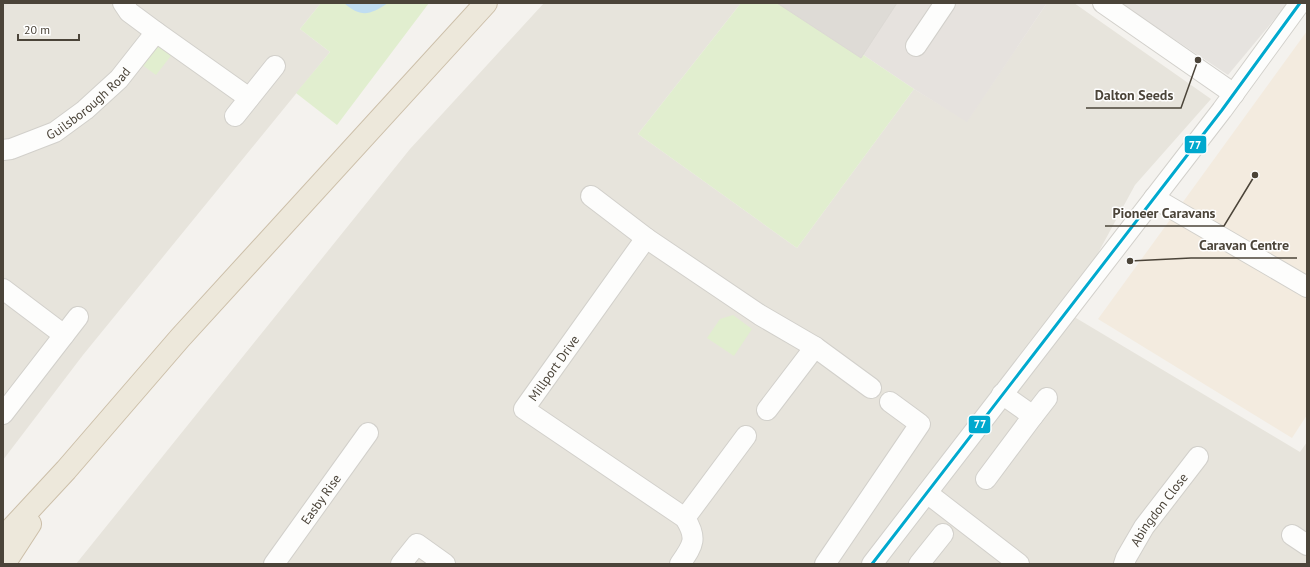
<svg xmlns="http://www.w3.org/2000/svg" width="1310" height="567" font-family="'PT Sans',sans-serif">
	<rect width="100%" height="100%" fill="#f4f2ee"/>
	<path fill="#e7e4dc" d="M3 3H321L300 29 330 52 83 355 3 460Z
		M544 3H741L638 134 797 248 914 89 967 121 1047 3H1074L1211 99 1135 185 1066 312 1300 452 1307 442V564H76L410 149Z"/>
	<path fill="#f3ebdf" d="M1307 31V415L1292 438 1098 319Z"/>
	<path fill="#e6e2de" d="M786 3H1047L967 122 914 89Z"/>
	<path fill="#e1eecf" d="M321 3H429L337 125 296 93 330 52 300 29Z
		M741 3H786L914 89 797 248 638 134Z
		M156 32 177 48 156 75 134 59Z
		M733 315 752 329 734 356 707 338 720 319Z"/>
	<path fill="#e6e3df" d="M1120 3H1288L1228 75Z"/>
	<path fill="#c0ddf1" d="M344 3H388C370 15 361 18 344 3Z"/>
	<path fill="#dedbd6" stroke="#dcd9d4" d="M777 3H897L861 58Z"/>
	<g fill="none" stroke-linecap="round" stroke-linejoin="round">
		<defs>
			<g id="minor">
				<path d="M123 3 129 12 156 32 249 98"/>
				<path d="M1103 3 1234 94"/>
				<path d="M916 46 945 3"/>
				<path d="M235 116 275 66"/>
				<path id="s1" d="M3 150 11 149 55 132 85 110 119 79 156 32"/>
				<path d="M591 196 646 238"/>
				<path d="M1154 198 1307 287"/>
				<path d="M3 289 64 335"/>
				<path d="M767 410 815 347"/>
				<path d="M3 414 78 317"/>
				<path d="M1033 416 1047 398"/>
				<path d="M986 479 1033 416 1002 394"/>
				<path d="M927 493 1019 564"/>
				<path d="M685 518 746 436"/>
				<path d="M1292 535 1307 545"/>
				<path id="s2" d="M274 564 368 433"/>
				<path d="M401 564 417 544 445 564"/>
				<path id="s3" d="M680 564C693 545 698 539 685 518L524 409 646 238 760 315 815 347 871 388"/>
				<path d="M825 564 920 424 890 402"/>
				<path d="M872 564 1222 110 1300 3"/>
				<path d="M919 564 943 534"/>
				<path id="s4" d="M1124 564 1126 558 1144 527 1198 457"/>
			</g>
			<path id="highway" d="M3 538 66 470 180 338 486 3
				M4 564 30 524"/>
		</defs>
		<use href="#minor" stroke="#d2d0cb" stroke-width="22"/>
		<use href="#highway" stroke="#ccbfa9" stroke-width="24"/>
		<use href="#minor" stroke="#fdfdfc" stroke-width="20"/>
		<use href="#highway" stroke="#ede8db" stroke-width="22"/>
		<defs>
			<path id="bus-1" d="M872 564 1222 110 1300 3"/>
		</defs>
		<use href="#bus-1" stroke="#fff" stroke-width="6"/>
		<use href="#bus-1" stroke="#00a9ce" stroke-width="3"/>
	</g>
	<g text-anchor="middle" stroke-width="3" stroke-linejoin="round" paint-order="stroke">
		<g font-size="13" fill="#4b4439" stroke="#fff">
			<text dy="5" stroke="none"><textPath href="#s1" startOffset="99">Guilsborough Road</textPath></text>
			<text dy="5" stroke="none"><textPath href="#s3" startOffset="296">Millport Drive</textPath></text>
			<text dy="5" stroke="none"><textPath href="#s2" startOffset="80">Easby Rise</textPath></text>
			<text dy="5" stroke="none"><textPath href="#s4" startOffset="65">Abingdon Close</textPath></text>
		</g>
	</g>
	<path fill="none" stroke="#4b4439" stroke-width="1.5" d="M1198 60L1181 108H1086M1255 175L1224 226H1105M1130 261L1191 258H1297"/>
	<g fill="#4b4439" stroke="#fff" stroke-width="1.5">
		<circle cx="1198" cy="60" r="4"/>
		<circle cx="1255" cy="175" r="4"/>
		<circle cx="1130" cy="261" r="4"/>
	</g>
	<g font-size="14" text-anchor="middle" font-weight="bold" fill="#4b4439" stroke="#fff" stroke-width="3" stroke-linejoin="round" paint-order="stroke">
		<text x="1134" y="100">Dalton Seeds</text>
		<text x="1164" y="218">Pioneer Caravans</text>
		<text x="1244" y="250">Caravan Centre</text>
	</g>
	<g stroke="#fff" stroke-width="1.5">
		<rect x="1184" y="135" width="23" height="19" rx="4" fill="#00a9ce"/>
		<rect x="968" y="415" width="23" height="19" rx="4" fill="#00a9ce"/>
	</g>
	<g font-size="11" text-anchor="middle" font-weight="bold" fill="#fff">
		<text x="1195" y="149">77</text>
		<text x="980" y="428">77</text>
	</g>
	<rect width="1310" height="567" fill="none" stroke="#4b4439" stroke-width="8"/>
	<path d="M18 34v6h61v-6" fill="none" stroke="#4b4439" stroke-width="2"/>
	<text x="24" y="34" font-size="12" fill="#4b4439" stroke="#ffffff" stroke-width="3" paint-order="stroke">20 m</text>
</svg>
